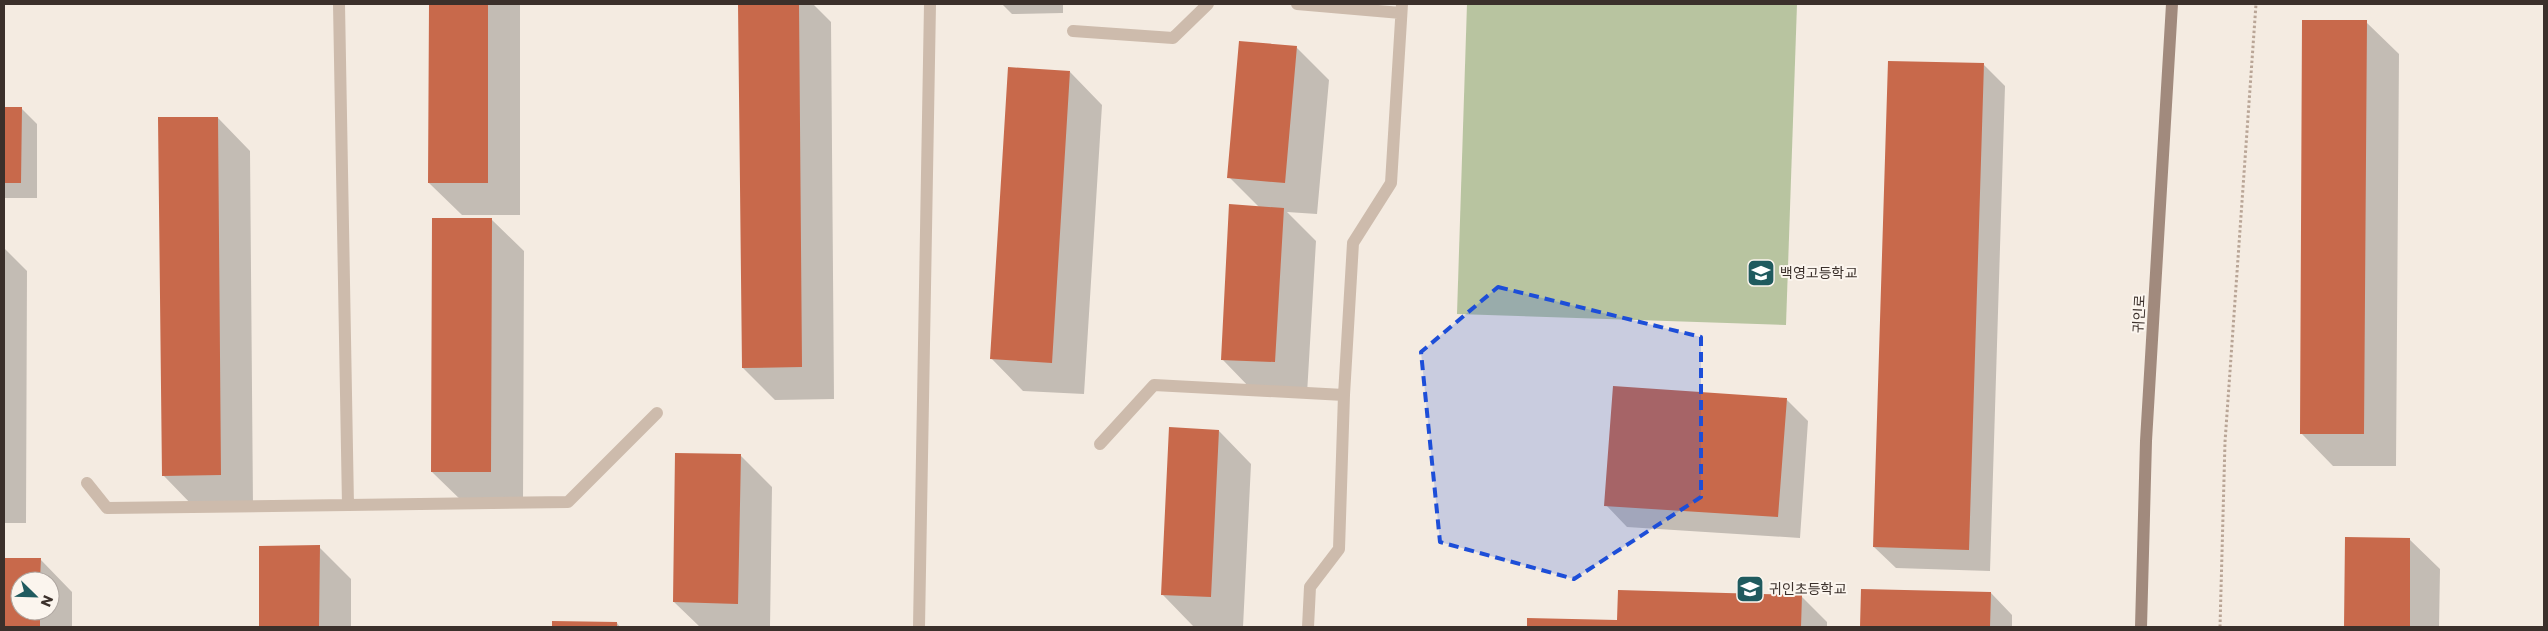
<svg xmlns="http://www.w3.org/2000/svg" width="2548" height="631" font-family="Poppins,'Noto Sans KR',sans-serif">
	<rect width="100%" height="100%" fill="#f4ebe1"/>
	<path fill="#b8c4a0" d="M1467 4H1797L1786 325 1457 314Z"/>
	<path fill="#0003" fill-rule="evenodd" d="M430 4H520V215H462L429 183Z
		M739 4H813L831 22 834 399 775 400 743 368Z
		M1002 4H1063V13L1012 14Z
		M2366 22 2399 54 2396 466H2333L2301 433Z
		M1296 47 1329 80 1317 214 1287 212 1316 241 1307 394 1254 392 1222 359 1259 207 1229 177Z
		M1984 65 2005 86 1990 571 1896 568 1874 547Z
		M1070 72 1102 105 1084 394 1023 391 991 358Z
		M4 108H21L37 124V198H4Z
		M218 118 250 151 253 507 195 508 163 475Z
		M491 219 524 251 523 504H465L432 472Z
		M4 248 27 271 26 523H4Z
		M1786 399 1808 421 1800 538 1627 527 1606 505Z
		M1219 431 1251 464 1243 627H1194L1162 594Z
		M740 455 772 487 770 627H700L674 602Z
		M2346 538 2409 539 2440 569 2439 627H2345Z
		M260 547H319L351 579V627H260Z
		M4 559H40L72 592V627H4ZM20 581H50V611H20Z
		M1862 590 1991 593 2012 615V627H1861Z
		M1801 596 1827 622V627H1528V619L1618 621Z
		M553 622 617 623 620 627H553Z"/>
	<path fill="#c8694b" d="M429 4H488V183H428Z
		M738 4H799L802 367 742 368Z
		M2302 20H2367L2364 434H2300Z
		M1239 41 1297 46 1285 183 1227 178Z
		M1888 61 1984 63 1969 550 1873 547Z
		M1008 67 1070 71 1052 363 990 359Z
		M4 107H22L21 183H4Z
		M158 117H218L221 475 162 476Z
		M1229 204 1284 208 1275 362 1221 360Z
		M432 218H492L491 472H431Z
		M1613 386 1787 398 1778 517 1604 506Z
		M1169 427 1219 430 1211 597 1161 595Z
		M675 453 741 454 738 604 673 602Z
		M2345 537 2410 538V627H2344Z
		M320 545 319 627H259V546Z
		M4 558H41L40 581H20V611H40V627H4Z
		M1861 589 1991 592 1990 627H1860Z
		M1618 590 1802 595 1801 627H1527V618L1617 620Z
		M552 621 617 622V627H552Z"/>
	<g fill="none" stroke-linecap="round" stroke-linejoin="round">
		<path stroke="#b9a596" stroke-width="3" stroke-dasharray="2.5 2.5" stroke-linecap="butt" d="M2220 627 2225 442 2256 4"/>
		<path stroke="#cdbbac" stroke-width="12" d="M339 4 348 505 568 502 657 413
			M1297 4 1401 13
			M1073 31 1173 38 1208 4
			M1100 444 1154 385 1344 395
			M87 483 107 508 348 505
			M1308 627 1310 587 1339 549 1344 395 1353 243 1391 183 1402 4"/>
		<path stroke="#cdbbac" stroke-width="12" d="M919 627 930 4"/>
		<path stroke="#a18a7d" stroke-width="12" d="M2141 627 2146 441 2172 4"/>
	</g>
	<path fill="#1d4ed8" fill-opacity="0.2" stroke="#1d4ed8" stroke-width="4" stroke-dasharray="10 6" stroke-linejoin="round" d="M1498 287 1701 337V497L1574 579 1440 542 1421 352Z"/>
	<defs>
		<symbol id="school-square" viewBox="-11 -11 22 22"><rect x="-9" y="-9" width="18" height="18" rx="4" fill="#1f5a5e" stroke="#fbf5ee"/><path d="M0-5L7-2L0 1L-7-2ZM-4 1L0 2.5L4 1V4Q0 6-4 4Z" fill="#fff"/></symbol>
	</defs>
	<g fill-rule="evenodd">
		<use href="#school-square" x="1745" y="257" width="32" height="32"/>
		<use href="#school-square" x="1734" y="573" width="32" height="32"/>
	</g>
	<g text-anchor="middle" stroke-width="4" stroke-linejoin="round" paint-order="stroke">
		<g font-size="14" fill="#3b302b" stroke="#fbf5ee" text-anchor="start">
			<text x="1780" y="278">백영고등학교</text>
			<text x="1769" y="594">귀인초등학교</text>
		</g>
		<g font-size="14" fill="#3b302b" stroke="#fbf5ee">
			<text transform="translate(2139 314) rotate(-87)" y="5">귀인로</text>
		</g>
	</g>
	<rect width="2548" height="631" fill="none" stroke="#3b302b" stroke-width="10"/>
	<g transform="translate(35 596) rotate(113)"><circle r="24" fill="#fbf5ee" stroke="#aea6a0"/>
	<path d="M0-4L9 19L0 12L-9 19Z" fill="#1f5a5e"/>
	<text y="-8" font-size="14" font-weight="bold" text-anchor="middle" fill="#3b302b">N</text>
	</g>
</svg>
